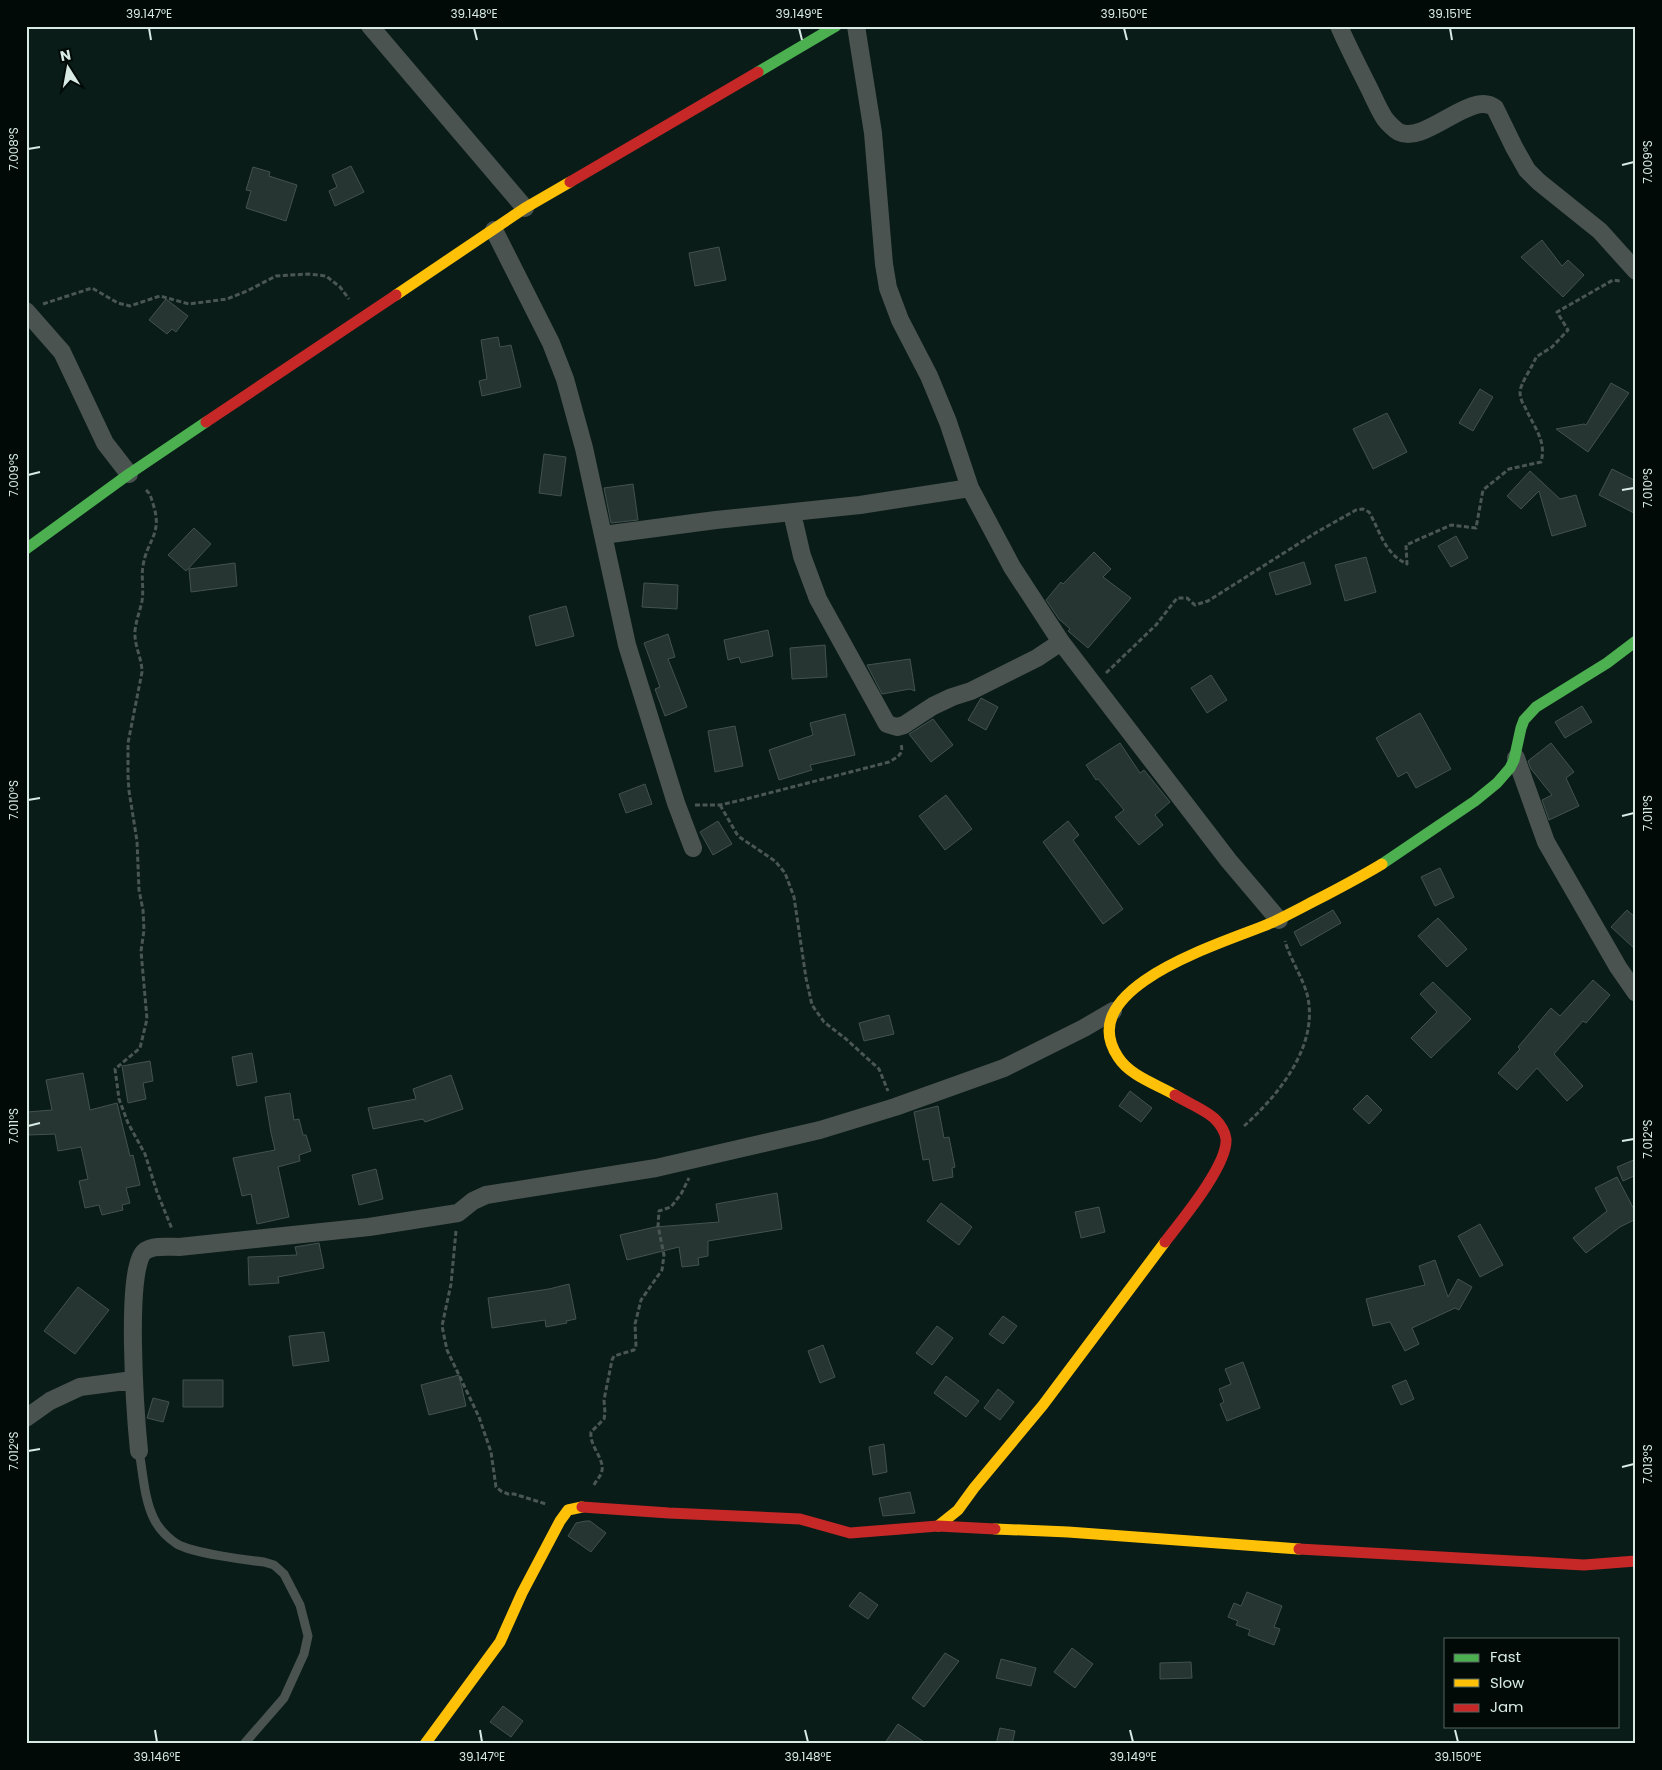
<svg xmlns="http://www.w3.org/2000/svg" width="1662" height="1770" font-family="Poppins,sans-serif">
	<rect width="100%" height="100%" fill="#091c18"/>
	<path fill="#263531" stroke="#43524e" d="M351 166 364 192 335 206 329 191 337 187 332 175Z
		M253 167 270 172 269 176 297 185 286 221 246 208 251 191 246 190Z
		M1542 240 1562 266 1568 260 1584 275 1563 297 1521 257Z
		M719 247 726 280 695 286 689 253Z
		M166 299 188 316 176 332 172 329 167 334 149 320Z
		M498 337 500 347 511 345 521 387 482 396 479 381 487 379 481 340Z
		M1611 383 1629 393 1588 452 1556 429 1584 424 1586 425Z
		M1480 389 1493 397 1473 431 1459 423Z
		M1387 413 1407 452 1373 469 1353 429Z
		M544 454 566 457 561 496 539 493Z
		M1612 469 1636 481V514L1599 495Z
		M1530 471 1560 499 1576 495 1586 526 1552 536 1539 491 1521 509 1507 496Z
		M633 484 638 520 611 523 604 488Z
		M194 528 211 544 186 571 168 555Z
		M1456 536 1468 558 1451 567 1438 546Z
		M1094 552 1111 569 1103 577 1131 598 1088 648 1068 631 1070 629 1059 619 1046 600 1061 582 1063 584Z
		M1366 557 1376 592 1345 601 1335 565Z
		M1304 562 1311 584 1276 595 1269 573Z
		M235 563 237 586 191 592 189 569Z
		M644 583 678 585 677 609 642 607Z
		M566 606 574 636 536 646 529 616Z
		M768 630 773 656 741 663 739 657 728 660 724 640Z
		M668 634 675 657 668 659 687 707 665 716 655 689 660 687 644 643Z
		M825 645 827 677 792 679 790 648Z
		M910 659 915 691 910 689 882 694 867 665Z
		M1211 675 1227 700 1207 713 1191 688Z
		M981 698 998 707 986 730 968 720Z
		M1582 706 1592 722 1565 738 1555 722Z
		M1420 713 1451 769 1416 788 1407 772 1398 777 1376 738Z
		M845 714 855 755 810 765 812 770 779 780 769 750 813 735 810 723Z
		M933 719 953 745 931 762 909 734Z
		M735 726 743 766 715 772 708 731Z
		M1120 743 1140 773 1144 770 1170 802 1155 815 1163 825 1139 845 1115 817 1124 810 1098 779 1096 780 1086 765Z
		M1551 743 1574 772 1566 778 1579 806 1549 820 1542 800 1552 795 1531 769 1528 761Z
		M645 784 652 804 626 813 619 794Z
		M946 795 972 829 945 850 919 816Z
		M718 821 732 844 713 855 700 832Z
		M1068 821 1079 835 1073 840 1123 909 1103 924 1043 842Z
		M1440 868 1454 897 1435 906 1421 877Z
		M1333 910 1341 923 1301 946 1294 932Z
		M1627 910 1636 918V950L1611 927Z
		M1438 918 1467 949 1447 967 1418 936Z
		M1593 980 1610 995 1586 1023 1583 1021 1554 1054 1583 1086 1567 1101 1537 1068 1517 1090 1498 1073 1520 1049 1518 1047 1551 1008 1560 1016Z
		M1433 982 1471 1019 1431 1058 1411 1038 1437 1012 1420 994Z
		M889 1015 894 1034 864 1041 859 1023Z
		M252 1053 257 1082 237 1086 232 1057Z
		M150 1061 153 1081 143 1083 146 1099 128 1103 122 1066Z
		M83 1073 90 1110 117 1103 130 1156 133 1155 140 1185 126 1188 130 1203 122 1205 123 1210 102 1215 99 1205 85 1208 79 1181 88 1179 81 1147 58 1151 55 1134 29 1135 27 1112 52 1110 46 1080Z
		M451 1075 463 1109 425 1122 423 1119 373 1129 368 1108 416 1099 413 1089Z
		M1130 1091 1152 1108 1141 1122 1119 1106Z
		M290 1093 294 1120 299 1119 303 1135H306L311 1151 299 1155 300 1161 278 1167 289 1217 257 1224 251 1194 242 1196 233 1158 275 1150 271 1133 265 1097Z
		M1367 1095 1382 1110 1369 1124 1353 1109Z
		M938 1106 944 1138 949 1137 955 1167 952 1168 953 1177 933 1181 929 1159 923 1160 914 1112Z
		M1636 1159V1175L1623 1181 1617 1167Z
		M376 1169 383 1199 359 1205 352 1175Z
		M1617 1177 1636 1213V1219L1620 1227 1586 1253 1573 1238 1607 1211 1595 1188Z
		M777 1193 782 1229 708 1241V1256L698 1258 699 1265 682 1267 679 1247 627 1260 620 1235 655 1227 719 1222 716 1204Z
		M941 1203 972 1227 959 1245 927 1221Z
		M1099 1207 1105 1232 1081 1238 1075 1212Z
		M1480 1224 1503 1265 1480 1277 1458 1236Z
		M319 1243 324 1268 278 1277 279 1283 249 1285 248 1257 297 1255 295 1247Z
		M1435 1260 1448 1297 1458 1279 1472 1287 1459 1310 1455 1308 1412 1328 1419 1344 1405 1351 1390 1322 1373 1326 1366 1299 1425 1285 1419 1266Z
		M569 1284 576 1319 566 1321 567 1323 546 1327 545 1320 492 1328 488 1298 549 1289Z
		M78 1287 109 1310 75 1354 44 1331Z
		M1003 1316 1017 1326 1003 1344 989 1334Z
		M937 1326 953 1338 932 1365 916 1353Z
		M324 1332 329 1361 293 1366 289 1336Z
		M823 1345 835 1377 820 1383 808 1351Z
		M1243 1362 1260 1408 1227 1421 1220 1404 1224 1402 1219 1389 1231 1384 1225 1369Z
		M459 1375 466 1406 429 1415 421 1385Z
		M946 1376 979 1401 966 1417 934 1393Z
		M183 1380H223V1407H183Z
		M1406 1380 1414 1399 1401 1405 1392 1386Z
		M998 1389 1014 1402 1000 1420 984 1408Z
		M153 1398 169 1402 163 1422 147 1418Z
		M884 1444 887 1472 873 1475 869 1447Z
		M910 1492 915 1513 883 1516 879 1498Z
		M586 1521H590L606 1533 591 1552 568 1536 576 1523Z
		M860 1592 878 1605 868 1619 849 1606Z
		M1247 1592 1282 1606 1274 1627 1280 1629 1274 1645 1248 1635 1250 1630 1236 1625 1238 1621 1228 1617 1234 1603 1241 1606Z
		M1072 1648 1093 1664 1075 1688 1054 1672Z
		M945 1653 959 1661 924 1707 912 1698Z
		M1001 1659 1036 1668 1031 1686 996 1678Z
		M1191 1662 1192 1678 1160 1679V1663Z
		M503 1706 523 1721 511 1737 490 1722Z
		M898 1724 927 1744H884Z
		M1000 1728 1015 1731 1012 1744H996Z"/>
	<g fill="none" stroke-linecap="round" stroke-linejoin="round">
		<path stroke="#4a5653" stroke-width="3" stroke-dasharray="5 2.5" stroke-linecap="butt" d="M43 304 92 288 118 303 130 306 160 296 189 304 227 299 247 291 276 276 308 274 326 276 340 287 349 299
			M146 490C151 494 152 501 154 507 162 535 147 540 143 566 141 577 144 589 142 601 140 611 136 620 135 631 134 646 142 658 142 672L128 743V776L129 791 137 841 139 890 143 910 144 930 141 951 147 1019 140 1048 115 1069 119 1099 128 1123 145 1154 157 1192 172 1229
			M1106 673 1156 625 1177 598H1187L1195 605 1208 601 1317 532 1356 510 1363 509 1369 512C1381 533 1384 553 1407 564L1406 545 1451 525 1476 528 1483 490 1509 469 1541 462C1547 440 1533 426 1525 407 1522 403 1520 397 1520 392 1520 384 1533 366 1536 357L1552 347 1568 330 1557 312 1613 280 1620 281
			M695 805H720L746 799 889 762C897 757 904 755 901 744
			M720 805 738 836 775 861 785 873 794 897 806 978 812 1005 824 1022 846 1039 879 1069 888 1091
			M1244 1126C1279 1095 1320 1044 1307 994 1302 976 1290 959 1285 941
			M456 1231 451 1284 442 1326 447 1350 479 1417 491 1452 496 1487 501 1491 508 1494H514L546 1504
			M594 1485C596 1481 599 1478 601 1474 607 1460 589 1447 591 1432L604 1419 605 1413 604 1400 612 1360 614 1356 634 1350 636 1347 635 1324 641 1300 662 1270 664 1255 658 1226 659 1211 671 1207 681 1194 689 1178"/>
		<path stroke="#4a5350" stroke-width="9" d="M139 1451C143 1473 144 1499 154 1519 159 1529 168 1538 177 1544 193 1553 245 1560 264 1562L274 1565 284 1574 300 1605 308 1636 304 1654 284 1698 244 1744"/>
		<path stroke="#4a5350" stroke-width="18" d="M370 26 525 208
			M856 26 873 133 884 264 888 288 900 320 929 376 948 422 970 488 1012 567 1061 642 1229 861 1279 920
			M1339 26C1348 47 1359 68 1369 88 1374 98 1379 110 1385 119 1388 123 1395 130 1399 132 1425 145 1472 89 1495 108L1514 147 1527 170 1539 182 1600 231 1636 271
			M494 230 551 343 565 379 584 448 627 645 676 803 693 848
			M26 311 62 352 105 443 129 474
			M792 513 802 556 818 599 887 724 897 727 904 725 933 706 952 697 971 691 1037 658 1061 642
			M603 535 716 520 860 505 970 488
			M1516 758 1546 842 1618 967 1636 993
			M26 1418 50 1401 80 1387 133 1380
			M139 1451C136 1421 124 1266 145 1251 153 1245 169 1247 179 1247L369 1227 458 1213 473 1201 486 1195 656 1168 820 1130 895 1107 1004 1068 1084 1028 1113 1011"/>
		<path stroke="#4caf50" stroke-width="11" d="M758 72 836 26
			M26 549 129 474 206 422
			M1382 864 1475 801 1497 783 1510 768 1514 760 1521 728 1524 720 1536 707 1607 663 1636 641"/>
		<path stroke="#ffc107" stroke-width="11" d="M396 295 525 208 570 182
			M1175 1095C1156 1084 1130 1076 1118 1057 1071 986 1227 942 1271 923 1290 914 1308 904 1326 895 1345 885 1364 875 1382 864
			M938 1526 958 1510 974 1488 1043 1405 1165 1242
			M995 1529 1068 1532 1299 1549
			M425 1744 500 1642 522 1593 560 1521 568 1510 582 1507"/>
		<path stroke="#c62828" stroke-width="11" d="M570 182 758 72
			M206 422 396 295
			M1165 1242C1181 1221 1228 1165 1226 1139 1225 1132 1220 1124 1215 1119 1206 1110 1186 1102 1175 1095
			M582 1507 669 1513 800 1519 850 1533 938 1526 995 1529
			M1299 1549 1584 1565 1636 1561"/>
	</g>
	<path fill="none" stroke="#d7eae4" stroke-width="2" d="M149 28 151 40M474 28 477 40M799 28 802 40M1124 28 1127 40M1450 28 1452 40M28 149 40 147M1622 165 1634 162M28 475 40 472M1622 490 1634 488M28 800 40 798M1622 816 1634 813M28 1126 40 1123M1622 1141 1634 1139M28 1451 40 1449M1622 1467 1634 1464M155 1730 157 1742M480 1730 482 1742M805 1730 808 1742M1130 1730 1133 1742M1455 1730 1458 1742"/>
	<rect width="1662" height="1770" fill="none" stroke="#010a07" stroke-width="55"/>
	<rect x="1444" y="1638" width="175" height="90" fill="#010a07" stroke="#57645f"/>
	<rect x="1454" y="1654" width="25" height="8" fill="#4caf50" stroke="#57645f"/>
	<text x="1490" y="1662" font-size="15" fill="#d7eae4">Fast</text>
	<rect x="1454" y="1679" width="25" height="8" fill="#ffc107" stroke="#57645f"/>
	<text x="1490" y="1688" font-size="15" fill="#d7eae4">Slow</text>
	<rect x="1454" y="1704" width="25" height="8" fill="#c62828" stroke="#57645f"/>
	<text x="1490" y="1712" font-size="15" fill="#d7eae4">Jam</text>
	<g transform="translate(68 68) rotate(349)" stroke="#010a07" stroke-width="4" paint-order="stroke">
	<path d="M0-4L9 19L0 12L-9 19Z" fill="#d7eae4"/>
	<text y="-8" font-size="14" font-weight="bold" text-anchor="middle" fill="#d7eae4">N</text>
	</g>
	<rect x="28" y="28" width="1606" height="1714" fill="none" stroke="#d7eae4" stroke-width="2"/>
	<g font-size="12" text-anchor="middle" fill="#d7eae4">
		<text x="149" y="18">39.147°E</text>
		<text x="474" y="18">39.148°E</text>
		<text x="799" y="18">39.149°E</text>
		<text x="1124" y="18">39.150°E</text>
		<text x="1450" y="18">39.151°E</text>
		<text transform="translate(14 149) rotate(-90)" y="4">7.008°S</text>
		<text transform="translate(1648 162) rotate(-90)" y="4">7.009°S</text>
		<text transform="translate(14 475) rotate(-90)" y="4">7.009°S</text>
		<text transform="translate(1648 488) rotate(-90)" y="4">7.010°S</text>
		<text transform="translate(14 800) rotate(-90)" y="4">7.010°S</text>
		<text transform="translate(1648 813) rotate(-90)" y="4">7.011°S</text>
		<text transform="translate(14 1126) rotate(-90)" y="4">7.011°S</text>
		<text transform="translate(1648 1139) rotate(-90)" y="4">7.012°S</text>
		<text transform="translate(14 1451) rotate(-90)" y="4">7.012°S</text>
		<text transform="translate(1648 1464) rotate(-90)" y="4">7.013°S</text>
		<text x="157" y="1761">39.146°E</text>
		<text x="482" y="1761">39.147°E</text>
		<text x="808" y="1761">39.148°E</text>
		<text x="1133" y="1761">39.149°E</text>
		<text x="1458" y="1761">39.150°E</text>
	</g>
</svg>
